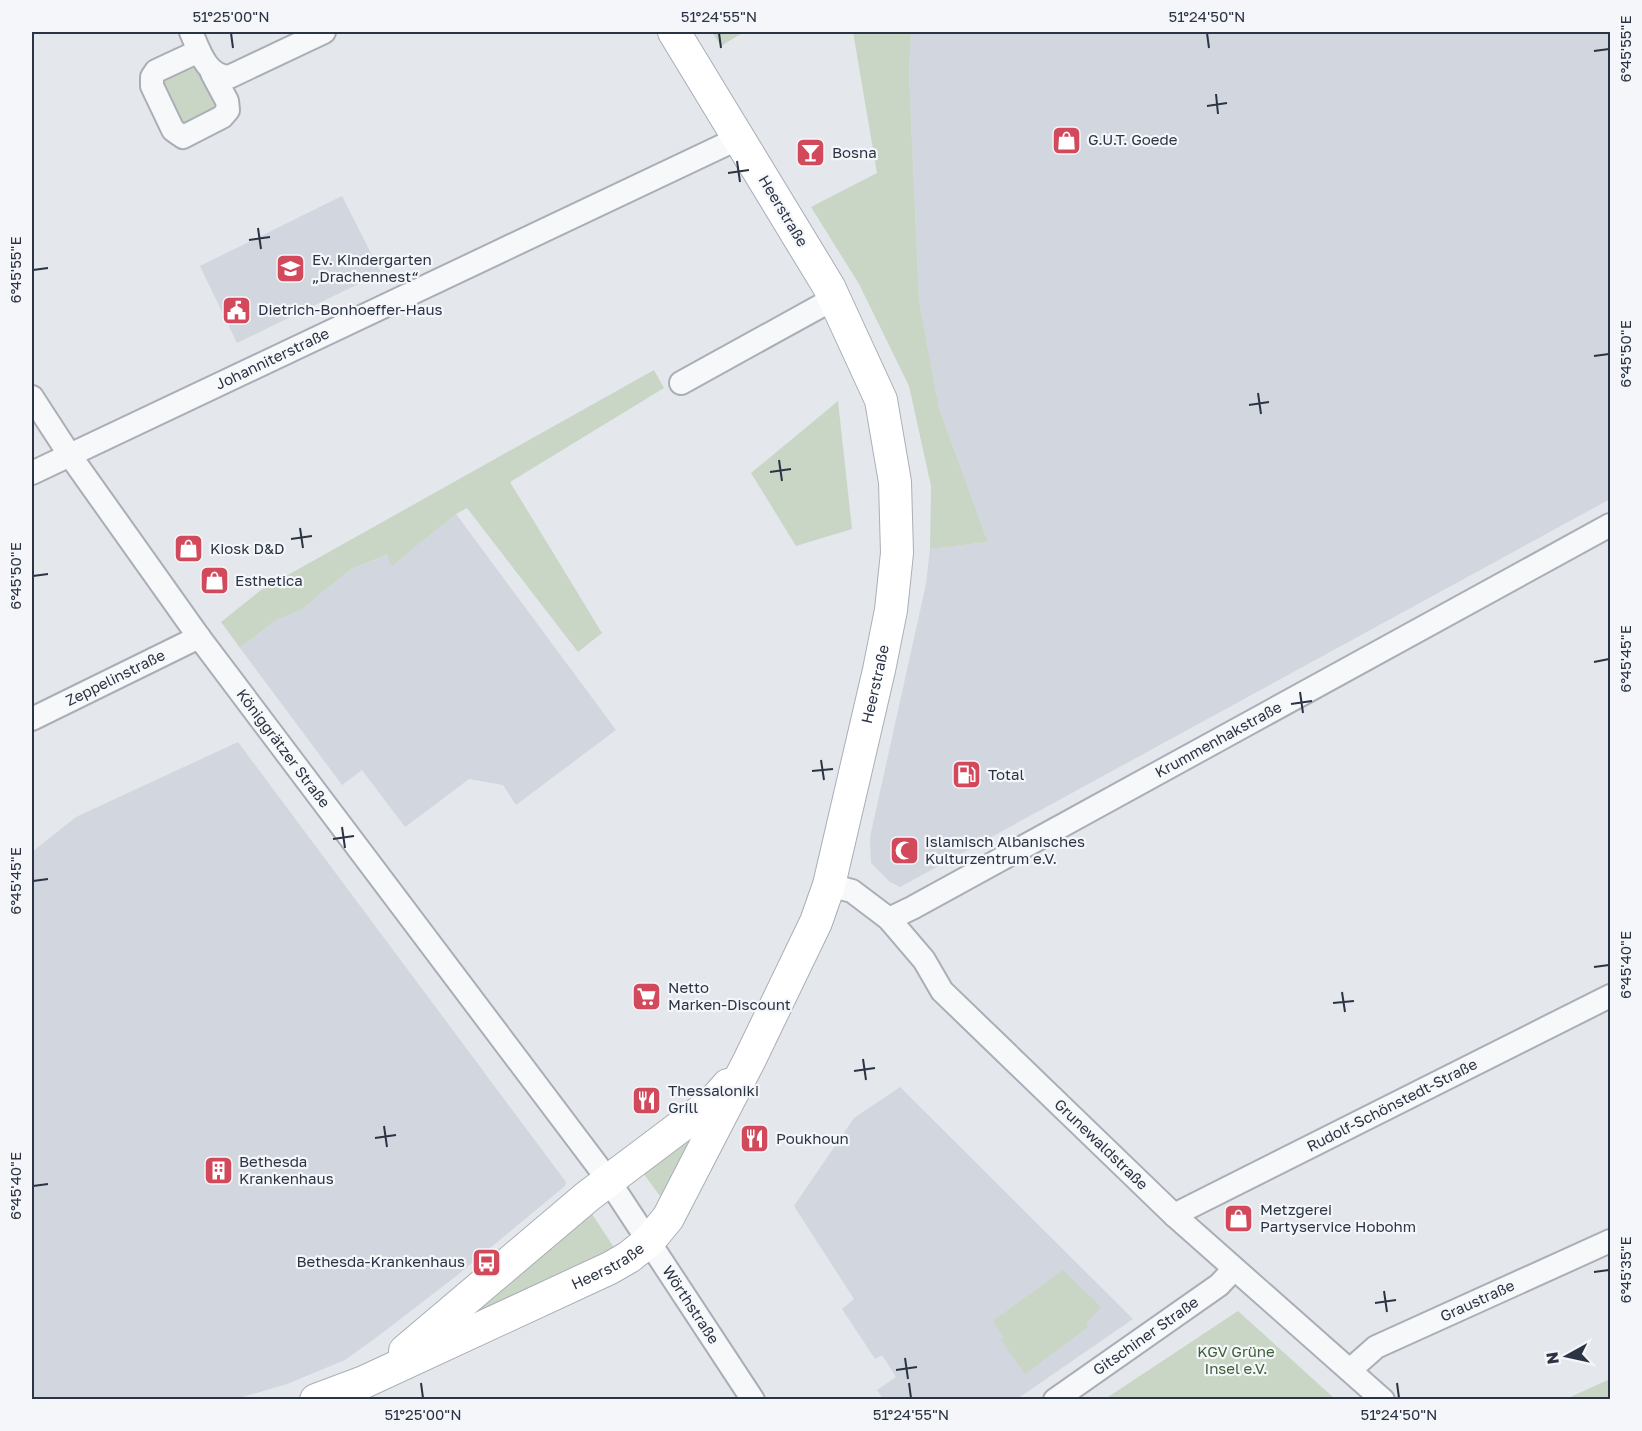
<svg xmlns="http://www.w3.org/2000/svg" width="1642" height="1431" font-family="'Golos Text',sans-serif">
	<rect width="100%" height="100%" fill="#e4e7ec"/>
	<path fill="#d2d6de" d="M911 32H1604L1610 35V499L900 887 890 882 871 863 870 837 926 584 930 549 988 542 939 408 919 300 909 72Z
		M342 196 381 273 237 343 200 266Z
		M456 514 616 730 516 805 503 785 469 779 405 827 362 770 342 785 240 648 276 620 301 610 351 569 388 555 393 565Z
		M238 742 566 1182 565 1186 455 1277 377 1337 345 1360 287 1384 236 1399H32V852L76 817Z
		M900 1087 1133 1319 1017 1399H883L877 1390 896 1377 882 1355 875 1359 842 1309 854 1299 794 1206 854 1118Z"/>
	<path fill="#c9d6c5" d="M712 32H744L721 46Z
		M853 32H911L909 72 919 300 939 408 988 542 930 549 931 486 909 386 859 284 811 207 877 173Z
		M190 67 197 70 218 112 184 125 176 119 162 85 167 77Z
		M654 370 664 388 510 482 602 633 578 652 467 508 456 514 392 566 387 555 351 569 301 610 276 620 240 648 221 622 261 590Z
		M838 401 852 529 796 546 751 473Z
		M700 1124 665 1203 641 1170Z
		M588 1208 615 1249 454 1331Z
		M1063 1270 1101 1307 1086 1324 1088 1327 1025 1374 1001 1340 1004 1337 993 1321Z
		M1238 1311 1335 1399H1105Z
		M1610 1379V1399H1566Z"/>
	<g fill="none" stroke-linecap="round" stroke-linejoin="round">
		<defs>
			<g id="street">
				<path d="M191 32C199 50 206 76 229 77L324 32"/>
				<path d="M199 51 156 71 152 77V86L173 130 183 137 222 117 228 110 227 101 212 73"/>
				<path d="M681 383 835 298"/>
				<path id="s1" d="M32 397 69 454 199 637 609 1181 753 1400"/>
				<path id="s2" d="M32 473 739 138"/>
				<path id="s3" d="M32 719 199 637"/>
				<path id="s4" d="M829 885 852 891 889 919 924 960 942 991 1174 1215 1383 1400"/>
				<path id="s5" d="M889 919 912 908 1610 525"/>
				<path id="s6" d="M1174 1215 1610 996"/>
				<path id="s7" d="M1350 1370 1376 1347 1610 1241"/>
				<path id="s8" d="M1055 1400 1219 1285 1234 1269"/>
			</g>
			<g id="secondary">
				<path d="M405 1351 588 1196 713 1102 728 1085"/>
				<path id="s9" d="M316 1400 364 1382 610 1268 629 1257 649 1241 668 1218 750 1059 816 922 829 885 879 670 891 610 897 553 895 482 881 400 829 287 674 32"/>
			</g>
		</defs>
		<use href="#street" stroke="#a9aeb7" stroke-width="26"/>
		<use href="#secondary" stroke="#a9aeb7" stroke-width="34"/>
		<use href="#street" stroke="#f7f8fa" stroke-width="22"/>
		<use href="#secondary" stroke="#fff" stroke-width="32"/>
	</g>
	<path fill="none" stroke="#2b3445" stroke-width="2" d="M231 33 233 48M719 33 721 48M1207 33 1209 48M1594 51 1609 49M1216 94 1218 114M1207 106 1227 103M737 161 740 182M728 173 749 170M258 228 261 249M249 240 270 237M33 270 48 268M1594 356 1609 354M1258 393 1261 414M1249 405 1269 402M779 460 782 481M770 472 791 469M300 528 303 548M291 539 312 536M33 576 48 574M1594 662 1609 659M1300 692 1303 713M1291 704 1312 701M821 760 824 780M812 771 833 769M342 827 345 848M333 839 354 836M33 881 48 879M1594 967 1609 965M1342 992 1345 1012M1333 1003 1354 1001M863 1059 866 1080M854 1071 875 1068M384 1126 387 1147M375 1138 396 1135M33 1186 48 1184M1594 1272 1609 1270M1384 1291 1387 1312M1375 1303 1396 1300M905 1358 908 1379M896 1370 917 1367M421 1383 423 1398M909 1383 911 1398M1397 1383 1399 1398"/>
	<defs>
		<symbol id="shop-square" viewBox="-11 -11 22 22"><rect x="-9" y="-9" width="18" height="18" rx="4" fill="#d1495b" stroke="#f4f6f9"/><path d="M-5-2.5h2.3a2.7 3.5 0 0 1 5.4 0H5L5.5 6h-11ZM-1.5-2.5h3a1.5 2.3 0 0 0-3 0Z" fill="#fff"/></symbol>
		<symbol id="bar-square" viewBox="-11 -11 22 22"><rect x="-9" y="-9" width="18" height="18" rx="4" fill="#d1495b" stroke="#f4f6f9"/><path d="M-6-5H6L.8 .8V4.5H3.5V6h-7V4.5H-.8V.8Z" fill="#fff"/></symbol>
		<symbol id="school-square" viewBox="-11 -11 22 22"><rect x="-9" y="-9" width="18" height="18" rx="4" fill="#d1495b" stroke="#f4f6f9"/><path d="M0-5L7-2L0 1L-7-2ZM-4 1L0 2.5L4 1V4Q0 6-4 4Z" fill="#fff"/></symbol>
		<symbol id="civic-square" viewBox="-11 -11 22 22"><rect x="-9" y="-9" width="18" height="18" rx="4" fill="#d1495b" stroke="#f4f6f9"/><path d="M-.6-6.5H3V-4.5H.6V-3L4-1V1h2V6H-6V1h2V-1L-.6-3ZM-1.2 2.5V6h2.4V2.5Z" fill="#fff"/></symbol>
		<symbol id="fuel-square" viewBox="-11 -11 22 22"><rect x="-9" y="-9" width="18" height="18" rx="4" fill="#d1495b" stroke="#f4f6f9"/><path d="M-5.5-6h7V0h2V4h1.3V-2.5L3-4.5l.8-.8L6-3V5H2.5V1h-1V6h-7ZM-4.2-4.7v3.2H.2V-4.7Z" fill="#fff"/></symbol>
		<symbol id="mosque-square" viewBox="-11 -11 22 22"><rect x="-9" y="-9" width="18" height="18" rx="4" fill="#d1495b" stroke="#f4f6f9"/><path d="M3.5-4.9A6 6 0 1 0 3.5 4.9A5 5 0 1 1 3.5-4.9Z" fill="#fff"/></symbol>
		<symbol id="supermarket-square" viewBox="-11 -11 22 22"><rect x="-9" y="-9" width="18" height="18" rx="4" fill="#d1495b" stroke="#f4f6f9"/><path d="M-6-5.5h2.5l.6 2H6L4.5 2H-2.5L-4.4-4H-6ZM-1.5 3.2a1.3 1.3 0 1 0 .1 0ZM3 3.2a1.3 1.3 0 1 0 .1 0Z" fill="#fff"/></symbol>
		<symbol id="restaurant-square" viewBox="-11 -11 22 22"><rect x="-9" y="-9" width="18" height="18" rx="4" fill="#d1495b" stroke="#f4f6f9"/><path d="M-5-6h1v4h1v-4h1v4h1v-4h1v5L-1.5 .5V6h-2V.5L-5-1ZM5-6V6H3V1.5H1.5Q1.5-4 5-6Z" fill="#fff"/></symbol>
		<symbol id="building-square" viewBox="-11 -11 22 22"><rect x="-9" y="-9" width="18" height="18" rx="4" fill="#d1495b" stroke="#f4f6f9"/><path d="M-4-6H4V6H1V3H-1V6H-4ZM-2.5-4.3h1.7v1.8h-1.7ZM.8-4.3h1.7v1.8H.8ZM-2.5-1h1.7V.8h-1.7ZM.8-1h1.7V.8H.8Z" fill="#fff"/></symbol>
		<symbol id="bus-square" viewBox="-11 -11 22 22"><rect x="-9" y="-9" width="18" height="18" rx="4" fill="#d1495b" stroke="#f4f6f9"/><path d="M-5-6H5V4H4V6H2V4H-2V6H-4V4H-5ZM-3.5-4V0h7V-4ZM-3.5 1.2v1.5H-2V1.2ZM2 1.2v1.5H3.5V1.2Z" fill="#fff"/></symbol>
	</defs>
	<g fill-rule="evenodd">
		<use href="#shop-square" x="1050" y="124" width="33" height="33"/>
		<use href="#bar-square" x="794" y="136" width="33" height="33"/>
		<use href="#school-square" x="274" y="252" width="33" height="33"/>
		<use href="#civic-square" x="220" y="294" width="33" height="33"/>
		<use href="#shop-square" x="172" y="532" width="33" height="33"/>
		<use href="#shop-square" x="198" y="564" width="33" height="33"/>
		<use href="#fuel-square" x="950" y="758" width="33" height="33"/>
		<use href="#mosque-square" x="888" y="834" width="33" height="33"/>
		<use href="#supermarket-square" x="630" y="980" width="33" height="33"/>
		<use href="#restaurant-square" x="630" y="1084" width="33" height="33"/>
		<use href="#restaurant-square" x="738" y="1122" width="33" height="33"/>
		<use href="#building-square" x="202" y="1154" width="33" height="33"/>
		<use href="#shop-square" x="1222" y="1202" width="33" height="33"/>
		<use href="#bus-square" x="470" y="1246" width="33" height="33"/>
	</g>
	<g text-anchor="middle" stroke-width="4.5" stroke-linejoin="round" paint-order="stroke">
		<g font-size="15" fill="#2b3445" stroke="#f4f6f9" text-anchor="start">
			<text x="1088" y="145">G.U.T. Goede</text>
			<text x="832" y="158">Bosna</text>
			<text x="312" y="265">Ev. Kindergarten<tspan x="312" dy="17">„Drachennest“</tspan></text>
			<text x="258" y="315">Dietrich-Bonhoeffer-Haus</text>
			<text x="210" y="554">Kiosk D&amp;D</text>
			<text x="235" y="586">Esthetica</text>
			<text x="988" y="780">Total</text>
			<text x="925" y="847">Islamisch Albanisches<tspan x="925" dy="17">Kulturzentrum e.V.</tspan></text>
			<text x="668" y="993">Netto<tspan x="668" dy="17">Marken-Discount</tspan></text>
			<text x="668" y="1096">Thessaloniki<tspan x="668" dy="17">Grill</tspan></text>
			<text x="776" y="1144">Poukhoun</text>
			<text x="239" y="1167">Bethesda<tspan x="239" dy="17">Krankenhaus</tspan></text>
			<text x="1260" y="1215">Metzgerei<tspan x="1260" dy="17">Partyservice Hobohm</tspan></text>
			<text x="465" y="1267" text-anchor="end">Bethesda-Krankenhaus</text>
		</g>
		<g font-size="15" fill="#2b3445" stroke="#f4f6f9">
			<text transform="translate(783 211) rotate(59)" y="5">Heerstraße</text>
			<text dy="5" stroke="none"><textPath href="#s2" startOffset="266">Johanniterstraße</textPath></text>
			<text dy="5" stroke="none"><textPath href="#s3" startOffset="93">Zeppelinstraße</textPath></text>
			<text dy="5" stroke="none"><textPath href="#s9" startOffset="976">Heerstraße</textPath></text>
			<text dy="5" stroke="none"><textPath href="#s5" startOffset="375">Krummenhakstraße</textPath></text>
			<text dy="5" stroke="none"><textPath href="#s1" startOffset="432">Königgrätzer Straße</textPath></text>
			<text dy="5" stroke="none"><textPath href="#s6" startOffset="244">Rudolf-Schönstedt-Straße</textPath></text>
			<text dy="5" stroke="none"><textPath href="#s4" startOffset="381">Grunewaldstraße</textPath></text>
			<text dy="5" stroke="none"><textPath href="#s9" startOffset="321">Heerstraße</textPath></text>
			<text dy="5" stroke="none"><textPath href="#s7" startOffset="146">Graustraße</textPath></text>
			<text dy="5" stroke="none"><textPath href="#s1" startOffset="1122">Wörthstraße</textPath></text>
			<text dy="5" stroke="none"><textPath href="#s8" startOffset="111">Gitschiner Straße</textPath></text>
		</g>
		<g font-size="15" fill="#3f6138" stroke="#f4f6f9">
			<text x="1236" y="1357">KGV Grüne<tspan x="1236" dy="17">Insel e.V.</tspan></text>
		</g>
	</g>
	<rect width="1642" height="1431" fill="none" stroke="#f4f6f9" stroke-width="66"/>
	<g transform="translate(1567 1356) rotate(262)" stroke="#f4f6f9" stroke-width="4.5" paint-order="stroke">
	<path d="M0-4.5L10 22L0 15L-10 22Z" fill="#2b3445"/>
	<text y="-9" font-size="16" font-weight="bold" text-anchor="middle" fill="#2b3445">N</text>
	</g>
	<rect x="33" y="33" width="1576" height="1365" fill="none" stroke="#2b3445" stroke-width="2"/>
	<g font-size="15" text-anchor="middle" fill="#2b3445">
		<text x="231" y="22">51°25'00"N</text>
		<text x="719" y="22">51°24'55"N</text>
		<text x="1207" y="22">51°24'50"N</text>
		<text transform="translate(1626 49) rotate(-90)" y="5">6°45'55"E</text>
		<text transform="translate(16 270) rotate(-90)" y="5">6°45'55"E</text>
		<text transform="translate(1626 354) rotate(-90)" y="5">6°45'50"E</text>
		<text transform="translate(16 576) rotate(-90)" y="5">6°45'50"E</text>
		<text transform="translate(1626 659) rotate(-90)" y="5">6°45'45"E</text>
		<text transform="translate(16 881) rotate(-90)" y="5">6°45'45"E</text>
		<text transform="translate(1626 965) rotate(-90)" y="5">6°45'40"E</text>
		<text transform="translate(16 1186) rotate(-90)" y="5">6°45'40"E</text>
		<text transform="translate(1626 1270) rotate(-90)" y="5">6°45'35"E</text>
		<text x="423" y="1420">51°25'00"N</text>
		<text x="911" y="1420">51°24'55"N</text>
		<text x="1399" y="1420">51°24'50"N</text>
	</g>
</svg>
